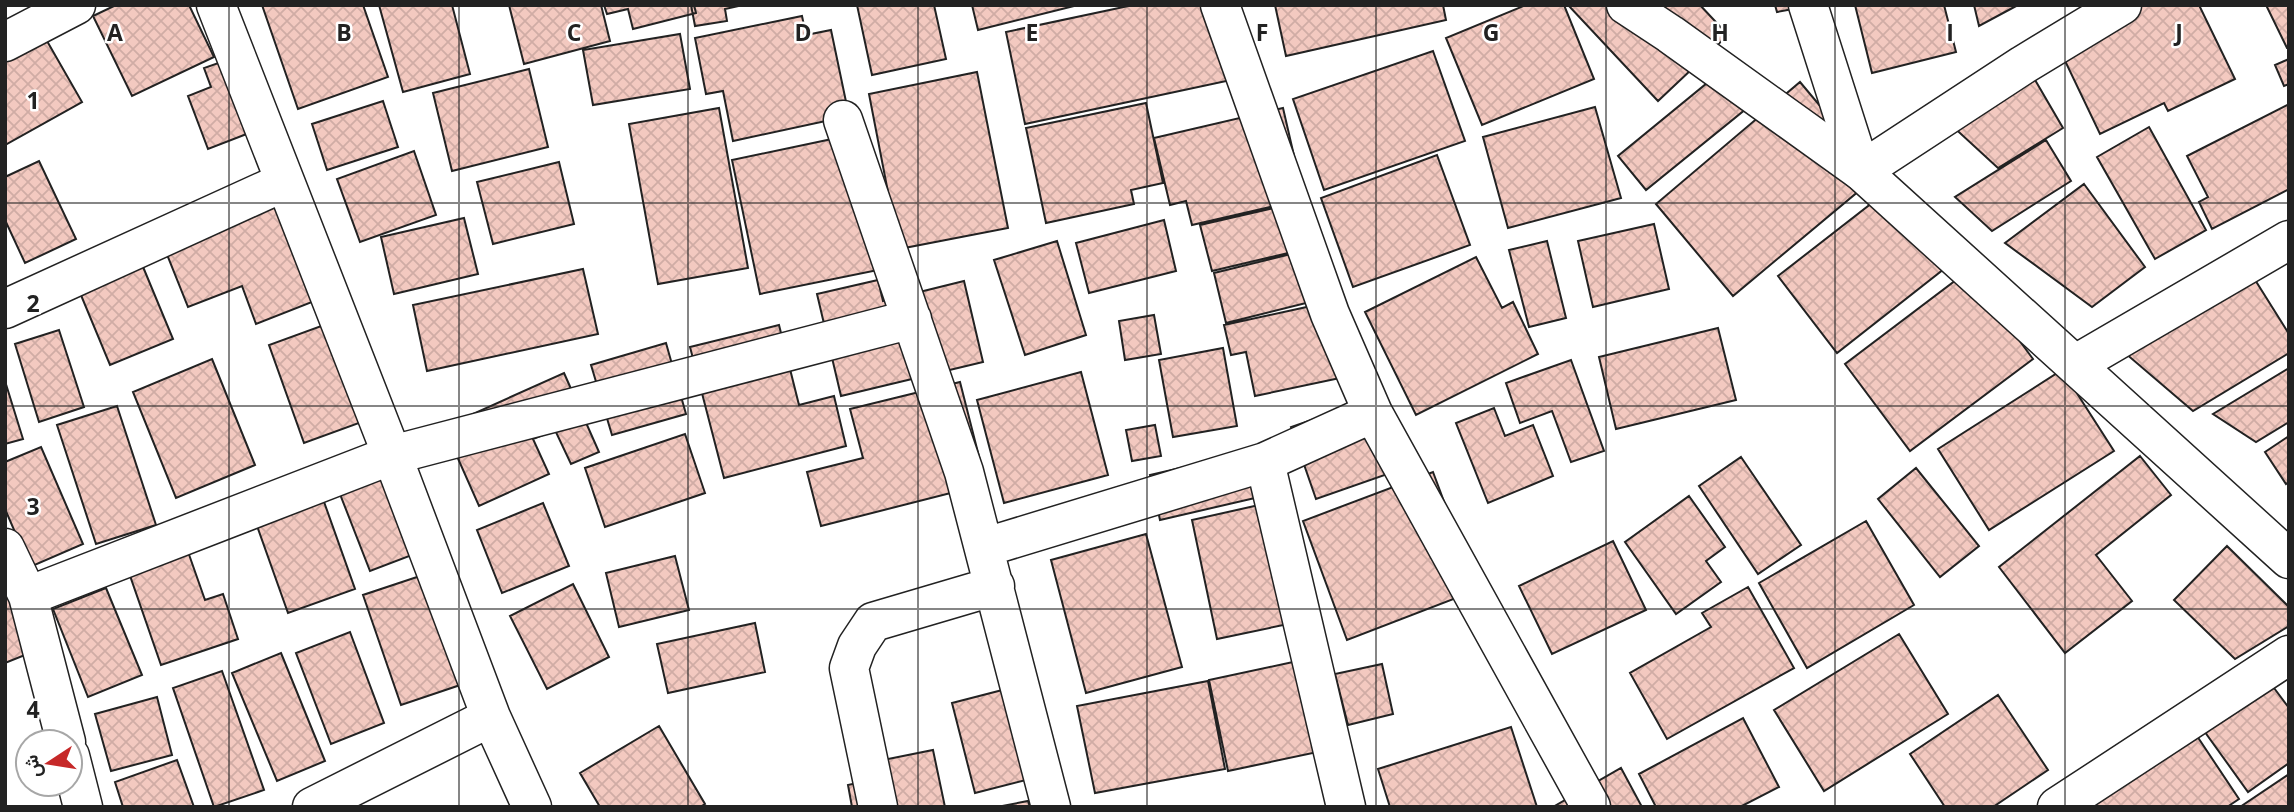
<svg xmlns="http://www.w3.org/2000/svg" width="2294" height="812" font-family="'Open Sans',Vazirmatn,sans-serif">
	<defs>
		<pattern id="building-cross-hatch" width="8" height="8" patternUnits="userSpaceOnUse" patternTransform="scale(1.75)"><rect width="8" height="8" fill="#f3c9c0"/><path d="M0 0l8 8M0 8l8-8" fill="none" stroke="#d0aca5"/></pattern>
	</defs>
	<rect width="100%" height="100%" fill="#fff"/>
	<path fill="url(#building-cross-hatch)" stroke="#222" stroke-width="2" d="M116 5H189L214 57 132 96 93 16Z
		M262 5H363L388 77 298 109Z
		M379 5H452L470 74 403 92Z
		M509 5H601L610 41 524 64Z
		M604 5H694L696 13 633 29 628 9 607 14Z
		M691 5H743L725 9 727 21 695 26Z
		M857 5H934L946 59 872 75Z
		M972 5H1078L978 30Z
		M1133 5H1215L1231 80 1025 124 1006 32Z
		M1275 5H1443L1446 20 1286 56Z
		M1526 5H1564L1594 79 1482 125 1446 38Z
		M1568 5H1700L1728 35 1658 101Z
		M1775 5H1815L1777 12Z
		M1855 5H1944L1956 52 1872 73Z
		M1974 5H2018L1979 26Z
		M2131 5H2199L2235 79 2168 111 2164 103 2100 134 2056 42Z
		M2266 5H2289V48H2287Z
		M802 16 806 35 831 30 849 116 733 141 723 91 706 94 695 38Z
		M43 34 82 102 5 145V55Z
		M680 34 690 89 593 105 583 50Z
		M1433 51 1465 141 1324 190 1293 99Z
		M244 54 270 125 208 149 188 96 211 87 204 68Z
		M2289 59V84L2284 86 2275 65Z
		M529 69 548 147 452 171 433 93Z
		M1723 70 1752 104 1646 190 1618 156Z
		M977 72 1008 228 899 249 869 94Z
		M2031 73 2063 128 1998 168 1949 123Z
		M1800 82 1878 175 1733 296 1656 204Z
		M383 101 398 147 327 170 312 124Z
		M1146 103 1163 183 1131 190 1134 204 1046 223 1026 128Z
		M2289 104V189L2212 229 2199 202 2208 197 2187 156Z
		M1595 107 1621 198 1508 228 1483 137Z
		M719 108 748 268 658 284 629 124Z
		M1283 108 1304 199 1192 225 1186 201 1170 205 1154 138Z
		M2149 127 2206 230 2155 259 2097 157Z
		M851 135 878 270 760 294 732 160Z
		M2046 140 2071 181 1992 231 1955 197Z
		M414 151 436 215 360 242 337 179Z
		M1437 155 1470 245 1353 287 1321 198Z
		M39 161 76 239 25 263 5 220V177Z
		M559 162 574 224 493 244 477 182Z
		M2084 184 2145 267 2092 307 2005 243Z
		M1890 189 1949 265 1837 353 1778 276Z
		M302 193 340 291 256 324 242 286 188 307 164 247Z
		M1291 204 1301 250 1212 271 1200 225Z
		M464 218 478 274 394 294 381 237Z
		M1164 220 1176 271 1089 293 1076 243Z
		M1654 224 1669 289 1593 307 1578 241Z
		M1057 241 1086 335 1025 355 994 260Z
		M1547 241 1566 318 1529 327 1509 250Z
		M1303 251 1314 301 1226 323 1214 273Z
		M1476 257 1502 308 1513 302 1538 354 1416 415 1365 312Z
		M141 262 173 339 110 365 78 288Z
		M583 269 598 334 427 371 413 305Z
		M1968 271 2033 359 1910 451 1845 364Z
		M2252 275 2289 334V353L2193 411 2125 353Z
		M878 280 883 301 964 281 983 362 841 396 817 294Z
		M1316 305 1340 378 1255 396 1246 352 1231 355 1224 325Z
		M1154 315 1161 354 1125 360 1119 321Z
		M335 321 370 419 304 443 269 345Z
		M779 325 799 405 834 396 846 446 724 478 690 347Z
		M1718 328 1736 400 1616 429 1599 357Z
		M59 330 84 407 39 422 15 344Z
		M666 343 686 414 612 435 591 365Z
		M1223 348 1237 426 1173 437 1159 360Z
		M212 359 255 465 176 498 133 392Z
		M1571 360 1604 451 1571 462 1552 411 1520 423 1506 383Z
		M2289 368V422L2256 442 2213 414Z
		M2062 370 2114 451 1989 530 1938 449Z
		M1081 372 1108 475 1004 503 977 400Z
		M564 373 599 452 571 464 555 430 533 439 549 474 479 506 444 427Z
		M5 381 23 439 5 444Z
		M960 382 986 484 821 526 807 472 863 458 850 409Z
		M1377 397 1402 469 1316 499 1291 427Z
		M117 406 156 525 96 544 57 425Z
		M1494 408 1505 436 1533 425 1553 476 1488 503 1456 423Z
		M1155 425 1161 456 1132 461 1126 430Z
		M685 434 705 493 605 527 585 468Z
		M2289 436V482L2286 484 2265 452Z
		M41 447 83 544 30 567 5 509V462Z
		M1245 453 1255 498 1160 520 1150 475Z
		M2140 456 2171 495 2096 555 2132 601 2065 653 1999 567Z
		M1741 457 1801 545 1758 574 1699 486Z
		M401 464 433 547 370 571 338 489Z
		M1916 468 1979 546 1940 577 1878 499Z
		M1433 472 1477 590 1347 640 1303 521Z
		M1689 496 1725 547 1706 561 1721 582 1676 614 1625 542Z
		M323 499 355 589 288 613 256 523Z
		M543 503 569 566 502 593 477 530Z
		M1268 503 1293 623 1217 639 1192 520Z
		M1866 521 1914 605 1807 668 1759 583Z
		M1146 534 1182 667 1086 693 1051 560Z
		M1613 541 1646 610 1552 654 1519 586Z
		M186 546 205 600 223 594 238 639 161 665 127 567Z
		M2227 546 2289 607V626L2235 659 2174 600Z
		M675 556 689 610 619 627 606 573Z
		M438 570 475 680 401 705 363 595Z
		M5 582 35 651 5 663Z
		M573 584 609 657 547 689 510 616Z
		M1748 587 1794 668 1667 739 1630 673 1711 627 1702 613Z
		M106 588 142 675 88 697 53 609Z
		M755 623 765 672 668 693 657 644Z
		M350 632 384 723 331 744 296 653Z
		M1899 634 1948 714 1824 791 1774 710Z
		M281 653 325 761 277 781 232 673Z
		M1307 659 1327 750 1228 771 1209 680Z
		M1382 664 1393 714 1348 725 1335 674Z
		M222 671 264 790 214 807 173 688Z
		M2268 680 2289 708V763L2248 792 2202 728Z
		M1208 681 1225 769 1095 793 1077 706Z
		M1014 687 1038 777 975 793 952 703Z
		M1998 695 2048 770 1993 807H1945L1910 754Z
		M157 697 172 755 111 771 95 714Z
		M1743 718 1779 787 1740 807H1656L1639 774Z
		M659 726 705 804 700 807H600L580 773Z
		M1511 727 1537 807H1390L1378 769Z
		M2197 736 2239 799 2227 807H2089Z
		M933 750 945 807H852L848 785 875 779 873 762Z
		M177 760 194 807H123L115 782Z
		M1621 768 1642 807H1553Z
		M2289 774V807H2240Z
		M1028 801 1030 807H997Z"/>
	<g fill="none" stroke-linecap="round" stroke-linejoin="round">
		<defs>
			<path id="minor" d="M216 5 392 455 491 717 532 807
				M1220 5 1330 314 1373 413 1591 807
				M1808 5 1861 171 2023 65 2122 5
				M5 42 76 5
				M843 120 964 472 1051 807
				M5 309 284 182
				M2076 364 2289 240
				M986 547 1265 462
				M5 548 28 596 66 742
				M28 596 392 455 912 319
				M70 756 83 807
				M312 807 491 717
				M878 807 849 668 857 646 873 622 995 586
				M1346 807 1265 462 1373 413
				M2057 807 2289 655"/>
			<path id="tertiary" d="M1626 5 1670 34 1861 171 2289 559"/>
		</defs>
		<use href="#minor" stroke="#222" stroke-width="41"/>
		<use href="#tertiary" stroke="#222" stroke-width="41"/>
		<use href="#minor" stroke="#fff" stroke-width="38"/>
		<use href="#tertiary" stroke="#fff" stroke-width="38"/>
	</g>
	<path fill="none" stroke="#222" stroke-width="2" stroke-opacity="0.55" d="M229 5V807M459 5V807M688 5V807M918 5V807M1147 5V807M1376 5V807M1606 5V807M1835 5V807M2065 5V807M5 203H2289M5 406H2289M5 609H2289"/>
	<g font-size="23" text-anchor="middle" font-weight="bold" fill="#222" stroke="#fff" stroke-width="5" stroke-linejoin="round" paint-order="stroke">
		<text x="115" y="41">A</text>
		<text x="344" y="41">B</text>
		<text x="574" y="41">C</text>
		<text x="803" y="41">D</text>
		<text x="1032" y="41">E</text>
		<text x="1262" y="41">F</text>
		<text x="1491" y="41">G</text>
		<text x="1720" y="41">H</text>
		<text x="1950" y="41">I</text>
		<text x="2179" y="41">J</text>
		<text x="33" y="109">1</text>
		<text x="33" y="312">2</text>
		<text x="33" y="515">3</text>
		<text x="33" y="718">4</text>
	</g>
	<rect width="2294" height="812" fill="none" stroke="#222222" stroke-width="14"/>
	<g transform="translate(49 763) rotate(258)"><circle r="33" fill="#ffffff" stroke="#a7a7a7" stroke-width="2"/>
	<path d="M0-5L12 26L0 18L-12 26Z" fill="#c62828"/>
	<text y="-10" font-size="19" font-weight="bold" text-anchor="middle" fill="#222222">ش</text>
	</g>
</svg>
